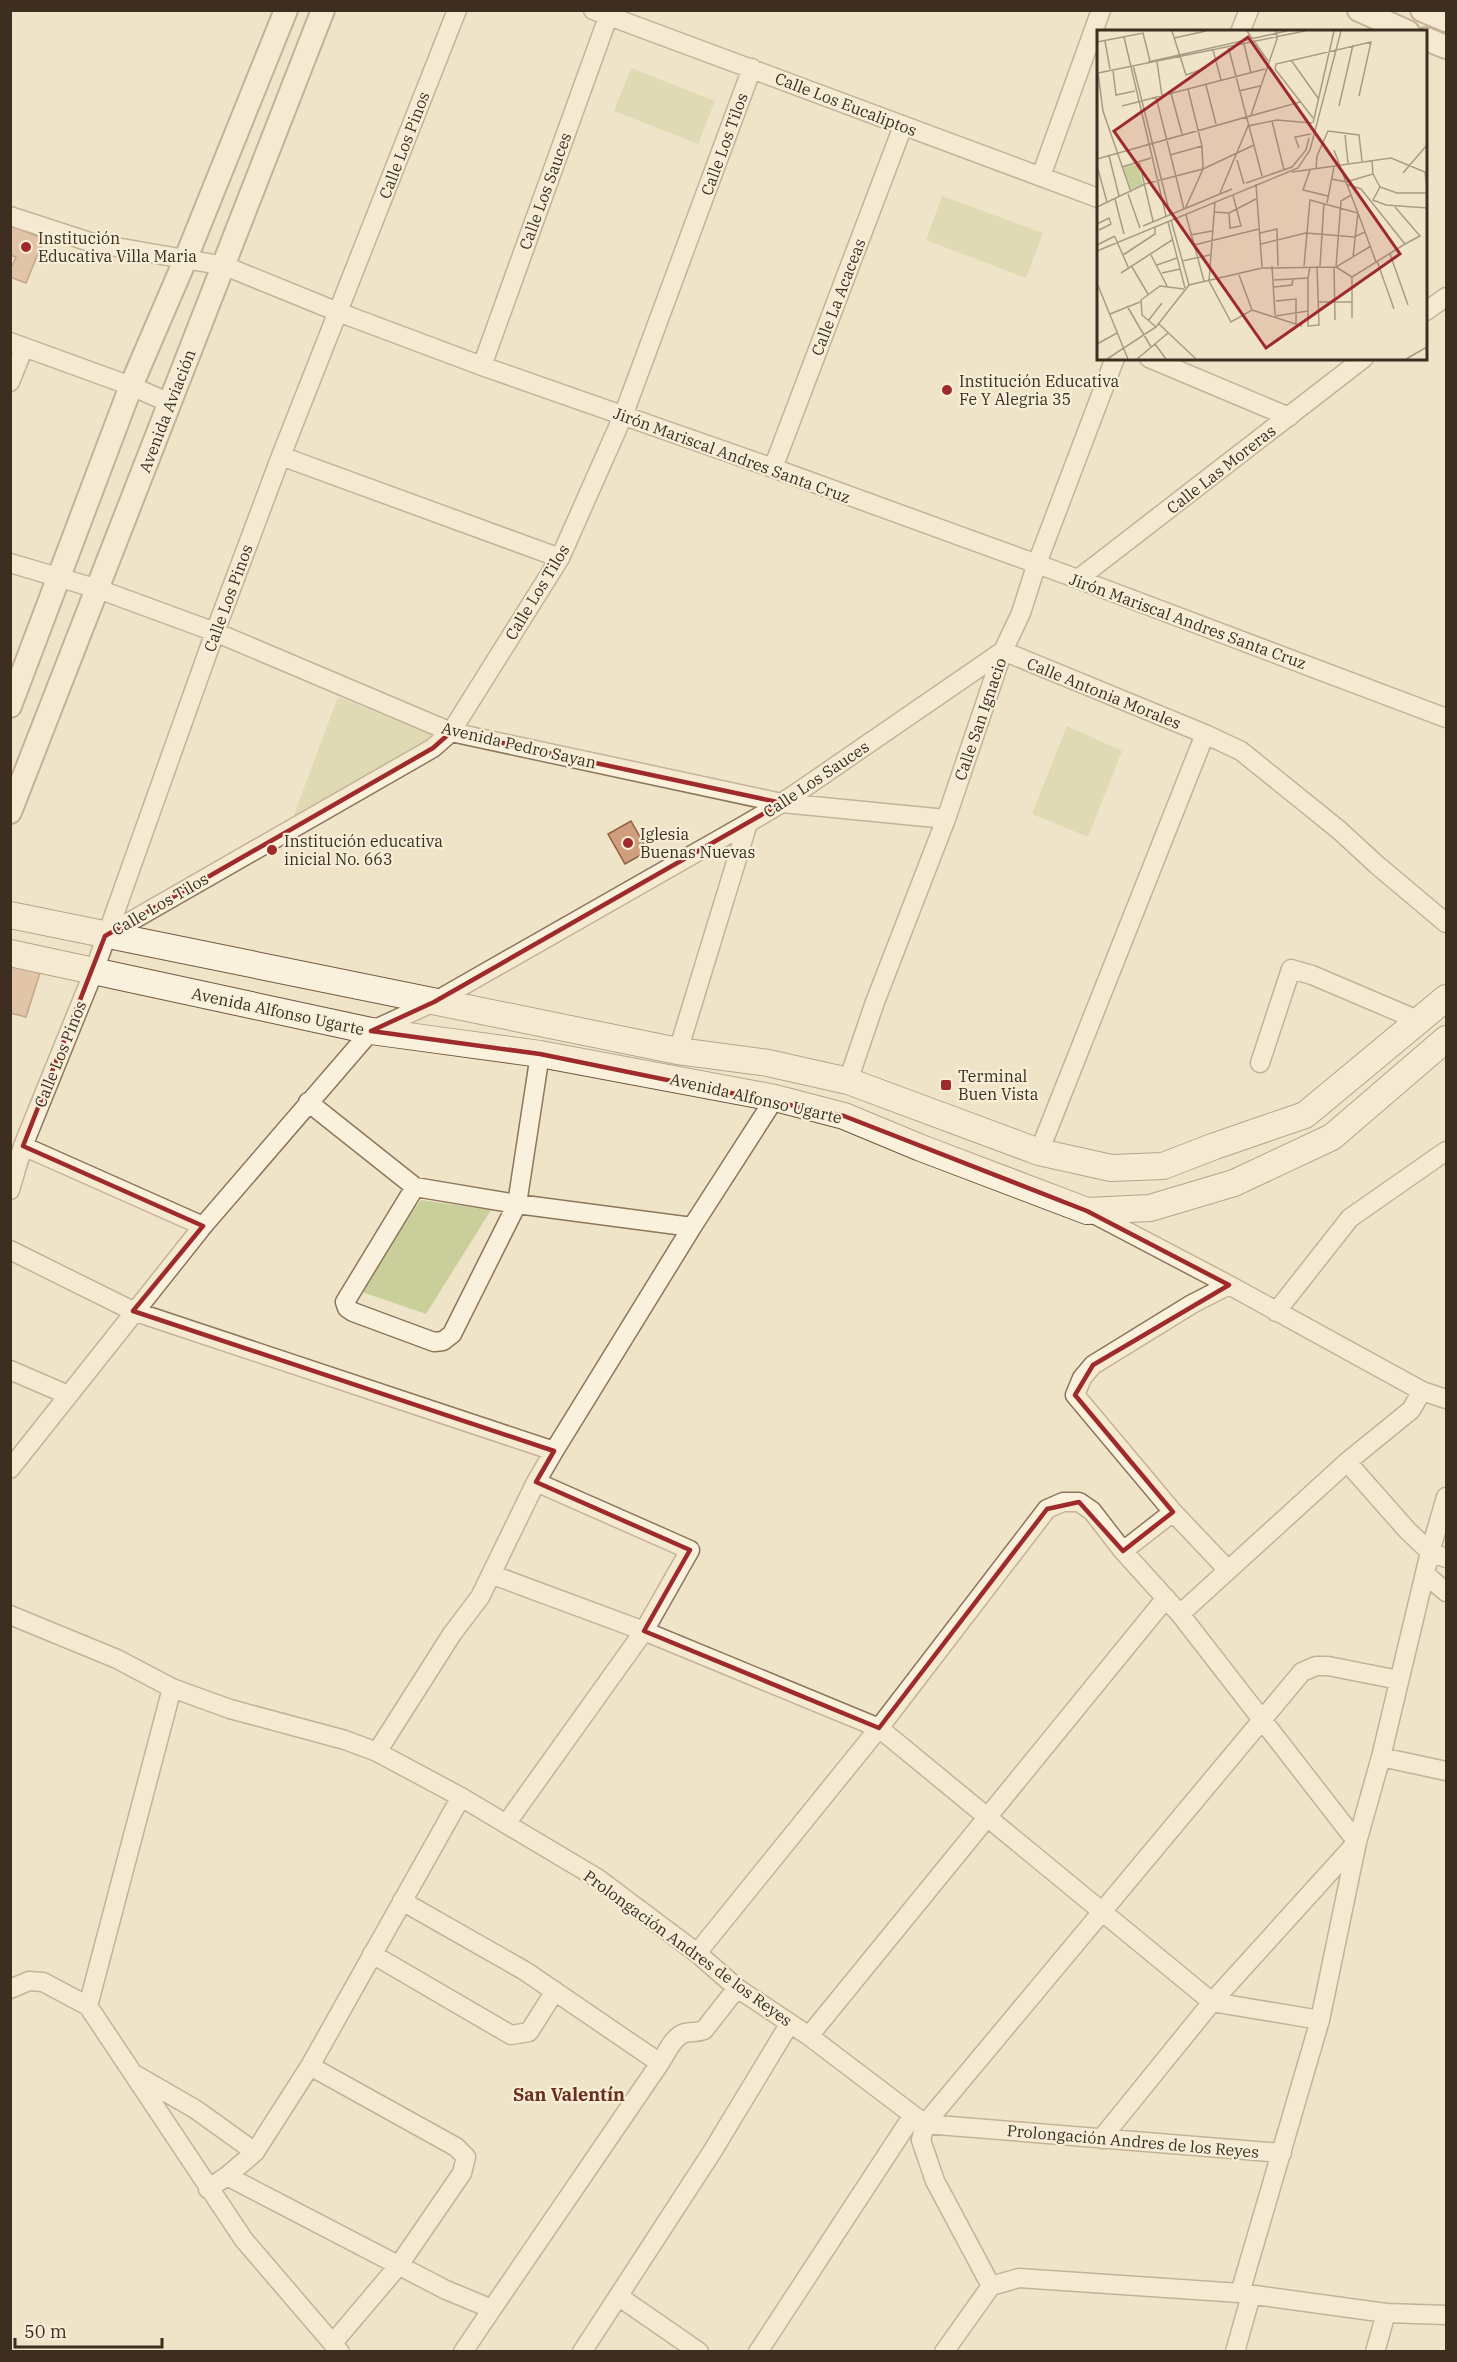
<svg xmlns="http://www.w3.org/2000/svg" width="1457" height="2362" font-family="'IBM Plex Serif',serif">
	<rect width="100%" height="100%" fill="#f0e4c8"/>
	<path fill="#c9cf9b" d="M631 68 715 101 698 144 614 111Z
		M942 196 1043 233 1026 278 926 240Z
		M338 697 432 735 430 742 292 820Z
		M1067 726 1122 751 1088 837 1032 814Z
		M421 1200 491 1210 426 1314 353 1289Z"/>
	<path fill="#cf9f7d" stroke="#8d5f41" stroke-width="1.5" d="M10 225 44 239 26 283 10 277V270L16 257 10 255Z
		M631 821 648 851 625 864 608 834Z
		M10 965 40 973 26 1017 10 1013Z"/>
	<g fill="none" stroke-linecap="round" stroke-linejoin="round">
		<defs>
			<path id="minor" d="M593 10 1098 198
				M1240 32 1249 10
				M1041 176 1101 10
				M10 216 93 243 225 266 338 312 482 366 773 468 1078 579 1446 718
				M1426 311 1446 297
				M10 342 131 386 170 403
				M1149 358 1289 417
				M482 366 608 17
				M10 382 24 347
				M281 456 560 558
				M773 468 903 126
				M10 563 98 589 215 632 451 732 782 803 946 819
				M1078 579 1364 358
				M105 936 433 748 451 732 560 558 623 416 752 68
				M678 1051 748 823
				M1260 1063 1291 969 1312 975 1420 1021
				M848 1081 875 1002 946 819 1003 651 1021 613 1036 566 1115 358
				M308 1102 415 1187 517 1204 692 1227
				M23 1146 203 1226
				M1039 1152 1205 734
				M415 1187 345 1302 347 1308 353 1312 434 1342 443 1341 452 1334 517 1204 540 1054
				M10 1190 23 1146 94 971 215 632 281 456 457 10
				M1090 1212 1229 1285 1422 1391 1446 1399
				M10 1250 133 1311 554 1451
				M1276 1312 1350 1218 1446 1151
				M10 1370 68 1395
				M10 1469 203 1226 371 1031 434 1002 748 823 782 803 1003 651 1205 734 1241 751 1339 830 1377 865 1446 923
				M1446 1497 1430 1552 1446 1558
				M1123 1551 1173 1512
				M1228 1570 1173 1512 1075 1395 1082 1378 1093 1365 1192 1304 1229 1285
				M1425 1574 1446 1592
				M493 1575 644 1631 879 1728 1212 2002 1320 2020
				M1180 1614 1347 1462 1411 1410 1422 1391
				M10 1615 117 1659 172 1688 230 1709 345 1740 377 1752 461 1797 597 1878 697 1953 737 1988 809 2036 925 2124 1282 2153
				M377 1752 452 1634 480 1597 536 1482 554 1451 692 1227 775 1098
				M1381 1757 1446 1771
				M506 1824 644 1631 690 1550 536 1482
				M402 1901 525 1971 660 2063C666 2054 673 2036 685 2033 691 2031 697 2033 704 2030L737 1988
				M697 1953 879 1728 1047 1509 1063 1502H1079L1092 1511 1123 1551 1180 1614 1357 1842 1320 2020 1240 2293
				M372 1954 511 2035 529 2032 555 1991
				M10 1989 29 1981 43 1982 88 2006 244 2240 340 2352
				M88 2006 172 1688
				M809 2036 1166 1598
				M310 2066 456 2147 466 2157 462 2173 399 2265 333 2343
				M136 2075 195 2109 255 2152
				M1101 2139 1212 2002 1357 1842 1381 1757 1430 1552 1407 1530 1347 1462
				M227 2176 446 2290 492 2309 463 2352
				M208 2189 227 2176 255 2152 310 2066 461 1797
				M991 2286 935 2181 921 2140 925 2124 1302 1672 1316 1666H1328L1399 1680
				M618 2296 699 2352
				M492 2309 660 2063
				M582 2352 712 2152 790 2023
				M758 2352 913 2115
				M944 2352 991 2286 1019 2278 1240 2293 1386 2313 1446 2315
				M1235 2352 1251 2295
				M1375 2352 1386 2313"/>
			<path id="tertiary" d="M1359 10 1408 32
				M1422 10 1446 20
				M1426 39 1446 47
				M10 706 131 386 186 258 286 10
				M10 812 323 10"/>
			<path id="secondary" d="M10 915 678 1051 768 1063 848 1081 1039 1152 1111 1168 1163 1166 1215 1146 1305 1115 1446 998
				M10 953 371 1031 540 1054 775 1098 844 1116 921 1148 1087 1211 1150 1208 1234 1183 1332 1137 1446 1039"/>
		</defs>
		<use href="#minor" stroke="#8d765c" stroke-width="21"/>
		<use href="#tertiary" stroke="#8d765c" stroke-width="26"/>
		<use href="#secondary" stroke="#6f573f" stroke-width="28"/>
		<use href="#minor" stroke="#faf1dc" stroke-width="18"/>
		<use href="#tertiary" stroke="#faf1dc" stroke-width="22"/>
		<use href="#secondary" stroke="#faf1dc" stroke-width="26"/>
	</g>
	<path d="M0 0H1457V2362H0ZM451 732 782 803 434 1002 371 1031 540 1054 844 1116 1087 1211 1229 1285 1093 1365 1075 1395 1173 1512 1123 1551 1079 1502 1047 1509 879 1728 644 1631 690 1550 536 1482 554 1451 133 1311 203 1226 23 1146 105 936 433 748Z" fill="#f0e4c8" fill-opacity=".55" fill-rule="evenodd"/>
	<path fill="none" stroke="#9e2a2b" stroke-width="4.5" stroke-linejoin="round" d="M451 732 782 803 434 1002 371 1031 540 1054 844 1116 1087 1211 1229 1285 1093 1365 1075 1395 1173 1512 1123 1551 1079 1502 1047 1509 879 1728 644 1631 690 1550 536 1482 554 1451 133 1311 203 1226 23 1146 105 936 433 748Z"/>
	<g fill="#9e2a2b" stroke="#f7eed8" stroke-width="2">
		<circle cx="26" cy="247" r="6"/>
		<circle cx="947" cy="390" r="6"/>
		<circle cx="628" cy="843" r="6"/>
		<circle cx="272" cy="850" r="6"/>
		<rect x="940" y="1079" width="12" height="12" rx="3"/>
	</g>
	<g text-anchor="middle" stroke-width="4.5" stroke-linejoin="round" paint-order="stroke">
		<g font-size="16" fill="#3d2e20" stroke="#f7eed8">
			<text transform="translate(846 104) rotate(21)" y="6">Calle Los Eucaliptos</text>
			<text transform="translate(724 144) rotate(-70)" y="6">Calle Los Tilos</text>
			<text transform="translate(404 145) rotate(-69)" y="6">Calle Los Pinos</text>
			<text transform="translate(545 191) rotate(-70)" y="6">Calle Los Sauces</text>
			<text transform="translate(838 297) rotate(-69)" y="6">Calle La Acaceas</text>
			<text transform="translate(167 411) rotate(-69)" y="6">Avenida Aviación</text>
			<text transform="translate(732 455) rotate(20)" y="6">Jirón Mariscal Andres Santa Cruz</text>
			<text transform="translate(1221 469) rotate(-38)" y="6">Calle Las Moreras</text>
			<text transform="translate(537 592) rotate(-59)" y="6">Calle Los Tilos</text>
			<text transform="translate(228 598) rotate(-70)" y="6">Calle Los Pinos</text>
			<text transform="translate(1188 621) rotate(20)" y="6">Jirón Mariscal Andres Santa Cruz</text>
			<text transform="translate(1104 693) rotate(22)" y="6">Calle Antonia Morales</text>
			<text transform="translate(980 719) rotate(-71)" y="6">Calle San Ignacio</text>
			<text transform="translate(519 745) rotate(13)" y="6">Avenida Pedro Sayan</text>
			<text transform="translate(816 779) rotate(-34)" y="6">Calle Los Sauces</text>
			<text transform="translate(160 904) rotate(-30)" y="6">Calle Los Tilos</text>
			<text transform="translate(278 1011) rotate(12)" y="6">Avenida Alfonso Ugarte</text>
			<text transform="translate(60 1054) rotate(-68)" y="6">Calle Los Pinos</text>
			<text transform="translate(756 1098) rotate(13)" y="6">Avenida Alfonso Ugarte</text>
			<text transform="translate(688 1948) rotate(36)" y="6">Prolongación Andres de los Reyes</text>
			<text transform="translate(1133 2141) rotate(5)" y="6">Prolongación Andres de los Reyes</text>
		</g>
		<g font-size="16" fill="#3d2e20" stroke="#f7eed8" text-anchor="start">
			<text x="38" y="244">Institución<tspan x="38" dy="18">Educativa Villa Maria</tspan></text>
			<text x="959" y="387">Institución Educativa<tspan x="959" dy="18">Fe Y Alegria 35</tspan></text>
			<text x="640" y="840">Iglesia<tspan x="640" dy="18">Buenas Nuevas</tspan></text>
			<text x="284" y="847">Institución educativa<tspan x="284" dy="18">inicial No. 663</tspan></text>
			<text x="958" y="1082">Terminal<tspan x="958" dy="18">Buen Vista</tspan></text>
		</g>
		<g font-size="18" font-weight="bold" fill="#6b2e1e" stroke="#f7eed8">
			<text x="569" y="2101">San Valentín</text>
		</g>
	</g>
	<g transform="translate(1097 30)">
		<rect width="330" height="330" fill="#f0e4c8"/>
		<path d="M41 134 46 155 34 159 26 137Z" fill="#c9cf9b"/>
		<path fill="none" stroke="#a89b85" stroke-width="1.5" d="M75 1 89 45 109 38M150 1 171 31M27 7 69 186M77 8 109 1M8 11 13 39M0 12 46 3 53 31M147 14 154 43M131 16 165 146M116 20 124 50M194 30 221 68M51 32 190 1M60 32 65 66M36 35 73 184M16 41 19 65 38 61M1 43 208 1M1 43 6 81 34 162M109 55 119 94M142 61 163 56M74 63 85 104M59 67 87 179M25 76 168 39M242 76 256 15M154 85 180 9 179 1M216 88 178 39 179 34 274 12 262 66M175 91 187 140M216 93 237 1M248 105 251 133M202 118 198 107 214 104M237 120 249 152 276 144 275 131M73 125 105 116M12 126 22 166M0 129 203 72M140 130 147 154M42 131 56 191M0 136 10 172M25 137 54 128M219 139 220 126 231 101 262 105 265 131M213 140 206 160 231 166M195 142 294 128 328 142 330 159M306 143 330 115M276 144 283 157 300 163H330M235 149 249 152 261 183 256 227M149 153 195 137 209 120 212 108M159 154 165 237M249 154 264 159 308 214 323 206 298 177M283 157 276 170 289 175 330 178V173M123 163 151 96 180 90 215 93M31 164 43 198M254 165 244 171 239 237 255 247M18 169 27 204M118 172 112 251 134 292 155 280 205 296M230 173 237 137M0 177 48 154 106 139 157 115M88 179 106 139 105 116 91 59M117 182 132 183 159 169M132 183 133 198 144 196 136 165M89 185 107 251M74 190 92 255M71 192 88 258M0 194 12 188 14 194 2 200M46 196 135 159M163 203 180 199 181 236M93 205 115 201M18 207 32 239M164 214 209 203 257 207 268 202M0 215 18 206M97 215 162 199M0 221 201 138 213 120 244 1M293 224 311 275M26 225 58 204V197M54 225 70 256M85 231 113 225M280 231 297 279M60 235 80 228M175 236 178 285M207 236 213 170 261 183 279 232M223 236 227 173M35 237 51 264M237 237 238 290M24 243 75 210M65 243 83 239M142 245 155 280M211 248V281M177 250 211 248 213 237M0 253 31 329M177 257 195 255 196 248M179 271 199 269V295M222 272H255M30 276 54 317M13 284 43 272M178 286 211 281V296L222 295 220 236M255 288V247L308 214M51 291 65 273M62 294 99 329M59 297 45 285 44 270 63 256 87 259M0 314 20 303M58 314 69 329M10 329 59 297 92 255 165 238 239 237 274 216M40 329 71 303M309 329 330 317"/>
		<path fill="#9e2a2b" fill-opacity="0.15" stroke="#9e2a2b" stroke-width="3" d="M151 7 303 224 169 318 17 101Z"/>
		<rect width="330" height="330" fill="none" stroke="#3d2e20" stroke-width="3"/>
	</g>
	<rect width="1457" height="2362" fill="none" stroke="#3d2e20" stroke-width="24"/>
	<path d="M15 2338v9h147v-9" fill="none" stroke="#3d2e20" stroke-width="3"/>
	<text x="24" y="2338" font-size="18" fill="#3d2e20" stroke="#f7eed8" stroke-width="4.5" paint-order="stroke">50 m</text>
</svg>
